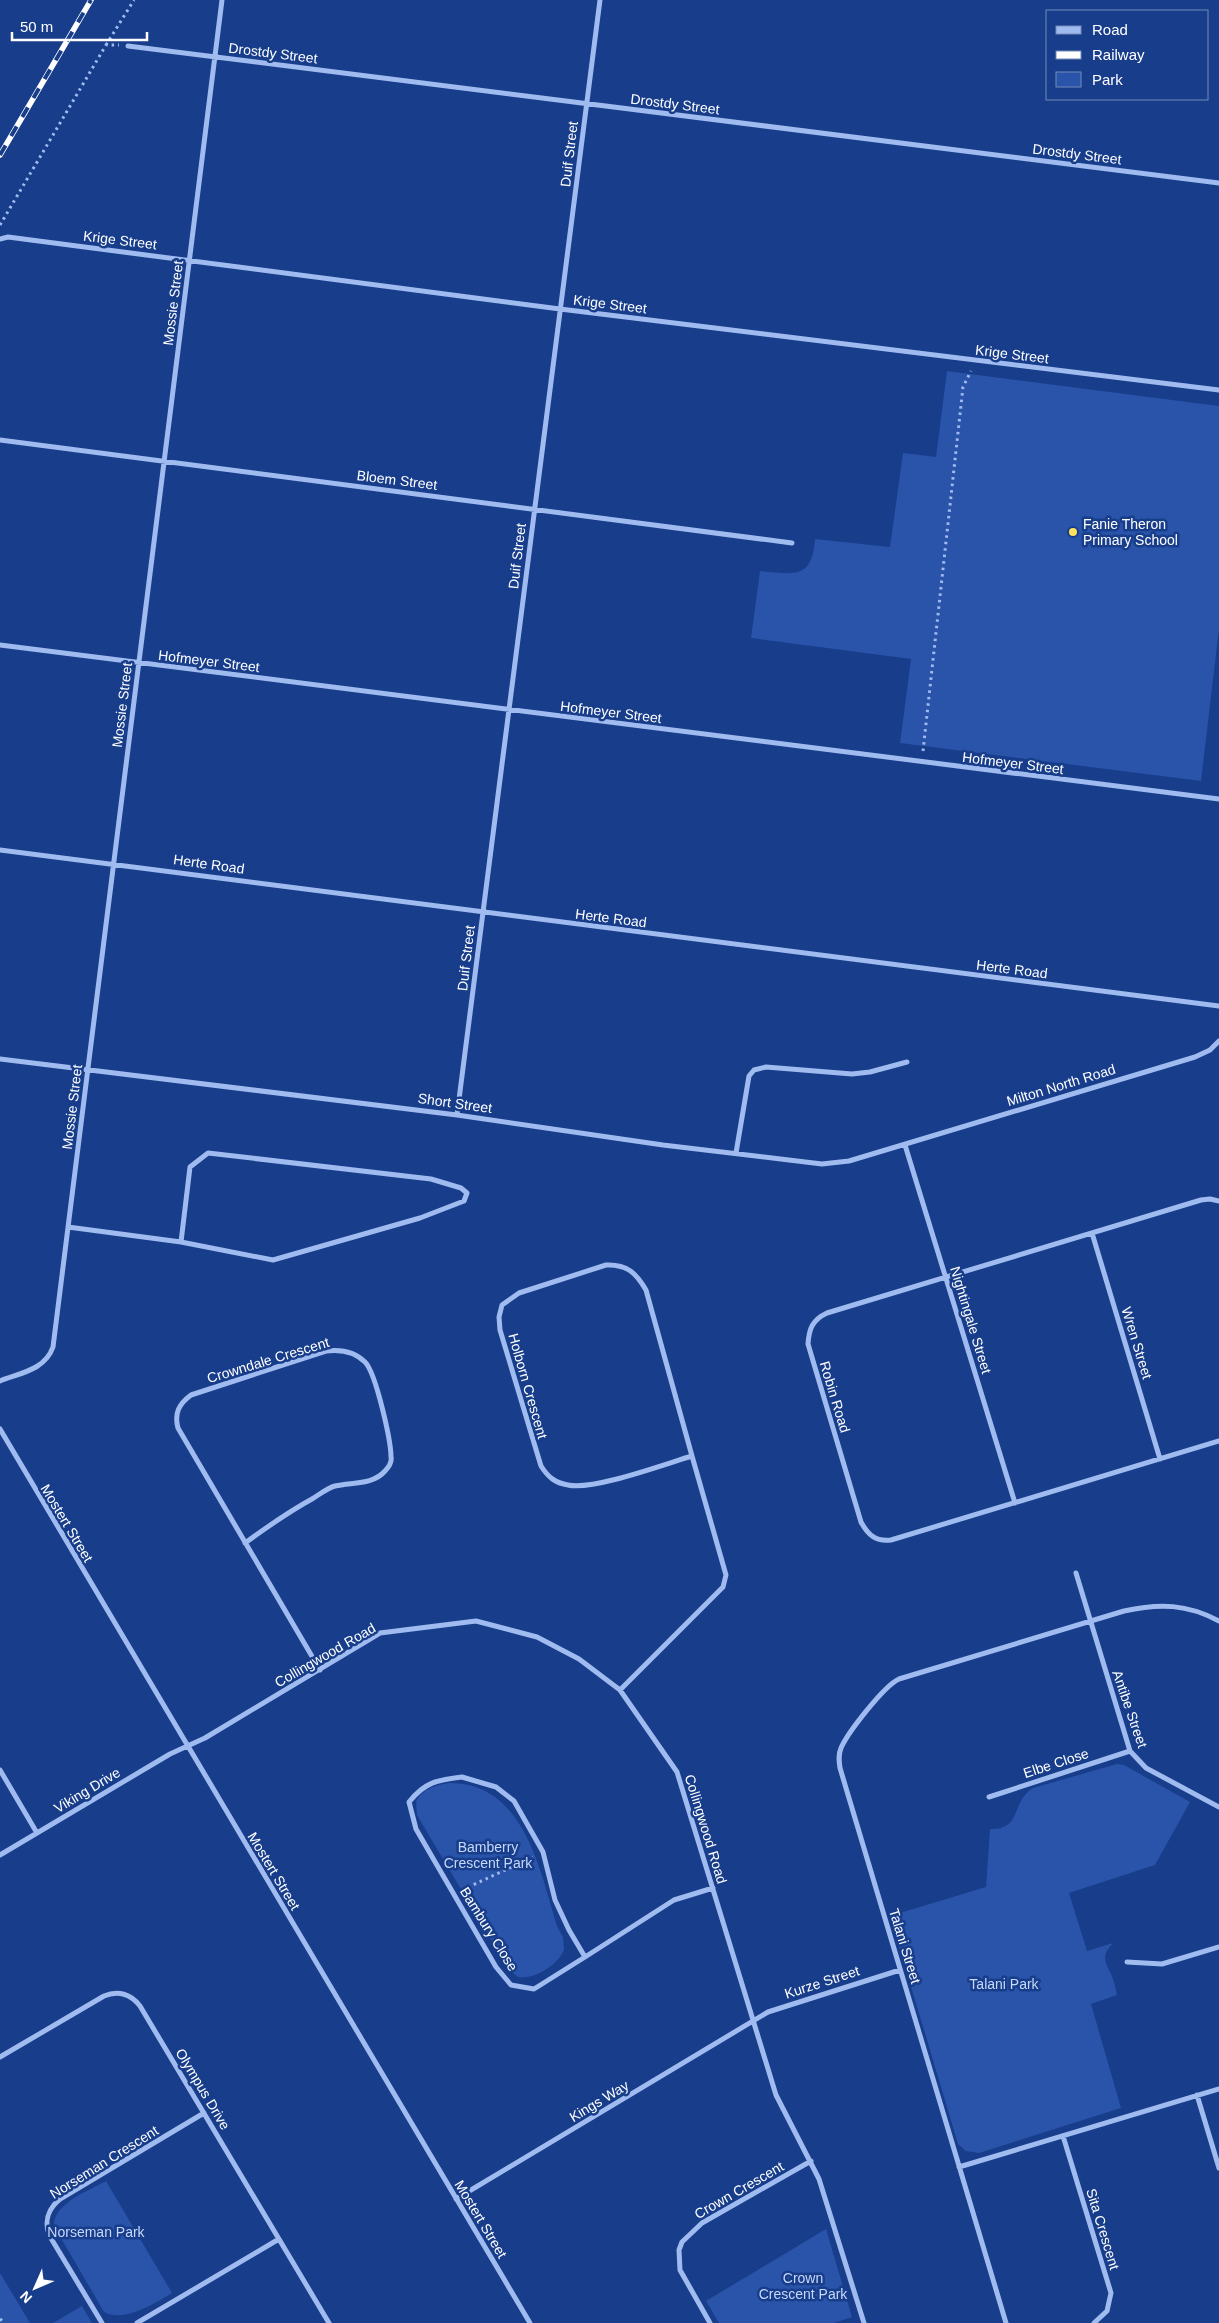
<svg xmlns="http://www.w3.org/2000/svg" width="1219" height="2323" font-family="Helvetica,sans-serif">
	<rect width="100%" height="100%" fill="#173d8b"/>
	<path fill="#2954a9" d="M947 371 1219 406V629L1201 781 900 743 911 659 751 638 760 571C794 574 812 580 815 539L890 547 903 453 936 457Z
		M1117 1764 1124 1765 1190 1802 1155 1865 1069 1893 1087 1951 1113 1943C1098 1959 1108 1964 1113 1979 1115 1985 1116 1990 1117 1995L1091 2004 1121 2108 979 2153 966 2151 958 2144 890 1916 986 1887 990 1829C1023 1830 1010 1802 1033 1788Z
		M450 1783C524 1783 540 1870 557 1926L563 1937 564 1950C558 1965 534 1980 518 1977L508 1969 417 1815 416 1801C424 1788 436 1785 450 1783Z
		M106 2181 172 2293C154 2304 123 2323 104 2312L54 2226C53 2203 89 2191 106 2181Z
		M826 2229 852 2317 834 2323H719L706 2301Z
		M0 2273 30 2323H0Z
		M82 2306 92 2323H53Z"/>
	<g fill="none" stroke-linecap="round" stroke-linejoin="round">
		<path stroke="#a0bbef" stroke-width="3" stroke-dasharray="2.5 4" stroke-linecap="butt" d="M106 45 134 0
			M0 225 106 45H119
			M923 751 963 387 971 371
			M462 1890 533 1857
			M0 2319 5 2323"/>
		<path stroke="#a0bbef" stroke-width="5" d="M128 46 1219 183
			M0 239 8 237 560 309 1219 390
			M0 440 792 543
			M0 645 1219 799
			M0 850 1219 1006
			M0 1059 457 1115 663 1145 822 1164 849 1161 1195 1057 1210 1050 1219 1041
			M457 1115 600 0
			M905 1145 1015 1503
			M736 1153 749 1076 754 1070 766 1067 852 1074 870 1072 907 1062
			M1219 1201 1210 1199 1201 1200 827 1313C812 1320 809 1329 808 1344L861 1522C868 1535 876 1542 891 1540L1219 1441
			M68 1227 181 1242 190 1167 208 1153 431 1179 461 1188 467 1193 464 1201 420 1218 273 1260 181 1242
			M1092 1233 1160 1459
			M606 1265C627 1264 636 1273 646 1290L692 1456C665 1464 592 1491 568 1485 555 1483 548 1477 541 1466L500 1330 499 1317 502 1305 519 1293Z
			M0 1381C20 1373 45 1370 53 1347L222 0
			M0 1429 530 2323
			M245 1543C267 1527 288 1512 312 1499 319 1495 327 1488 335 1486 352 1482 373 1485 385 1471 389 1467 392 1462 391 1457 391 1441 376 1373 365 1362 354 1351 341 1349 326 1351L191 1395C179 1404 174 1413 178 1428L320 1670
			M1076 1573 1130 1751 1146 1768 1219 1807
			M620 1690 723 1587 726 1575 692 1456
			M0 1770 37 1833
			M462 1777 496 1787 514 1801 543 1852 555 1900 569 1930 585 1957 534 1989 511 1985 496 1967 416 1829 409 1802C425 1782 437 1780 462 1777Z
			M989 1797 1130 1751
			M0 1855 170 1754 205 1738 380 1633 476 1621 537 1637 579 1659 620 1690 677 1772 776 2095 819 2179 864 2323
			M585 1957 674 1900 713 1888
			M1127 1962 1162 1964 1219 1947
			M0 2057 104 1996C118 1990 131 1994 140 2006L329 2323
			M1197 2095 1219 2168
			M1063 2136 1111 2293 1107 2311 1094 2323
			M959 2167 1219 2089
			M456 2199 768 2012 900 1970
			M102 2323 49 2235C44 2220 48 2209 60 2199L204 2113
			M137 2323 279 2239
			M710 2323 680 2270 679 2250 682 2242 702 2223 811 2161
			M1006 2323 840 1768C839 1761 838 1755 841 1748 848 1732 884 1686 899 1679L1124 1611C1160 1603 1187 1604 1219 1621"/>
		<defs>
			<path id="rail" d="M0 155 91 0"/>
		</defs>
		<use href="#rail" stroke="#fff" stroke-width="5.5"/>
		<use href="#rail" stroke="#173d8b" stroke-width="4" stroke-dasharray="11" stroke-linecap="butt"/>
	</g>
	<circle fill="#ffe25e" stroke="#173d8b" stroke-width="2" cx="1073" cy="532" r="5"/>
	<g text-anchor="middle" stroke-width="5" stroke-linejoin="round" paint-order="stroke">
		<g font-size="14" fill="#fff" stroke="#173d8b">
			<text transform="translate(273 53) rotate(7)" y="5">Drostdy Street</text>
			<text transform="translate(675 104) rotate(7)" y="5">Drostdy Street</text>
			<text transform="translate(569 154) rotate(-83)" y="5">Duif Street</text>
			<text transform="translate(1077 154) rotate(7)" y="5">Drostdy Street</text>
			<text transform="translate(120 240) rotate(7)" y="5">Krige Street</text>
			<text transform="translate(173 303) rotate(-83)" y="5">Mossie Street</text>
			<text transform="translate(610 304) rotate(7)" y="5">Krige Street</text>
			<text transform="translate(1012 354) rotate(7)" y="5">Krige Street</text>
			<text transform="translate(397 480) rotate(7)" y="5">Bloem Street</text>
			<text transform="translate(517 556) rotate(-83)" y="5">Duif Street</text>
			<text transform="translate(209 661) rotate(7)" y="5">Hofmeyer Street</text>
			<text transform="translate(122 705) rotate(-83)" y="5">Mossie Street</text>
			<text transform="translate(611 712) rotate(7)" y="5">Hofmeyer Street</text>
			<text transform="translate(1013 763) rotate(7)" y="5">Hofmeyer Street</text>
			<text transform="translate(209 864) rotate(8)" y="5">Herte Road</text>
			<text transform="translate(611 918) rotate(7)" y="5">Herte Road</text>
			<text transform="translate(466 958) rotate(-83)" y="5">Duif Street</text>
			<text transform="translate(1012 969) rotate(7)" y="5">Herte Road</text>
			<text transform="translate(1061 1085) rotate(-17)" y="5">Milton North Road</text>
			<text transform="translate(455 1103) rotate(8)" y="5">Short Street</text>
			<text transform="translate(72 1107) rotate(-83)" y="5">Mossie Street</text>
			<text transform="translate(971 1320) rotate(73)" y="5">Nightingale Street</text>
			<text transform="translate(1137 1343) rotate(73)" y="5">Wren Street</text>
			<text transform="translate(268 1360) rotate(-17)" y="5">Crowndale Crescent</text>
			<text transform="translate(528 1386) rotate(74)" y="5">Holborn Crescent</text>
			<text transform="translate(835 1397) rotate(73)" y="5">Robin Road</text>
			<text transform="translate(67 1523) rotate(59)" y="5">Mostert Street</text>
			<text transform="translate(325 1655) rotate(-30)" y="5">Collingwood Road</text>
			<text transform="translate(1130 1709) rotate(71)" y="5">Antibe Street</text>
			<text transform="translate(1056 1763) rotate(-18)" y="5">Elbe Close</text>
			<text transform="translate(87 1790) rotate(-31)" y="5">Viking Drive</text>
			<text transform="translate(706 1829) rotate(73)" y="5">Collingwood Road</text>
			<text transform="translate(274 1871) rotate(59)" y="5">Mostert Street</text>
			<text transform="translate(489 1929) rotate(58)" y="5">Bambury Close</text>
			<text transform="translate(905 1946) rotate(73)" y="5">Talani Street</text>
			<text transform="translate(822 1982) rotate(-18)" y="5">Kurze Street</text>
			<text transform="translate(203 2089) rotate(59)" y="5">Olympus Drive</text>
			<text transform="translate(599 2101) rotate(-31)" y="5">Kings Way</text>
			<text transform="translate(104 2162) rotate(-32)" y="5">Norseman Crescent</text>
			<text transform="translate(739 2190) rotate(-30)" y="5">Crown Crescent</text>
			<text transform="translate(481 2219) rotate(59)" y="5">Mostert Street</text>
			<text transform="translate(1103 2229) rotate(73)" y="5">Sita Crescent</text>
		</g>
		<g font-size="14" fill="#fff" stroke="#173d8b" text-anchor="start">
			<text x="1083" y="529">Fanie Theron<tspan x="1083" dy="16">Primary School</tspan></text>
		</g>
		<g font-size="14" fill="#c6d8fb" stroke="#173d8b">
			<text x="488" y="1852">Bamberry<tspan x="488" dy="16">Crescent Park</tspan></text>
			<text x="1004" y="1989">Talani Park</text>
			<text x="96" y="2237">Norseman Park</text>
			<text x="803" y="2283">Crown<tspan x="803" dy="16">Crescent Park</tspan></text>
		</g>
	</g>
	<rect x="1046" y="10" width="162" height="90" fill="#173d8b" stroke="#748bb9"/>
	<rect x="1056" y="26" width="25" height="8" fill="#a0bbef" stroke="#748bb9"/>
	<text x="1092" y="35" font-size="15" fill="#ffffff">Road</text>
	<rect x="1056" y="51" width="25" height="8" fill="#ffffff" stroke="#748bb9"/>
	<text x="1092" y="60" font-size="15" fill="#ffffff">Railway</text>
	<rect x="1056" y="72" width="25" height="15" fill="#2954a9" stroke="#748bb9"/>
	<text x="1092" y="85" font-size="15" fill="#ffffff">Park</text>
	<g transform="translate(35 2288) rotate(225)" stroke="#173d8b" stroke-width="4" paint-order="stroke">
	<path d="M0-4L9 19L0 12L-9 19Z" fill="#ffffff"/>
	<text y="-8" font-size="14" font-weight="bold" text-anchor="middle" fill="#ffffff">N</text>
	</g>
	<path d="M12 32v8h135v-8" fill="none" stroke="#ffffff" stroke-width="2.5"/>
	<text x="20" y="32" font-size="15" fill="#ffffff" stroke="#173d8b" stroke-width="4" paint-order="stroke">50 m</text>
</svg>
